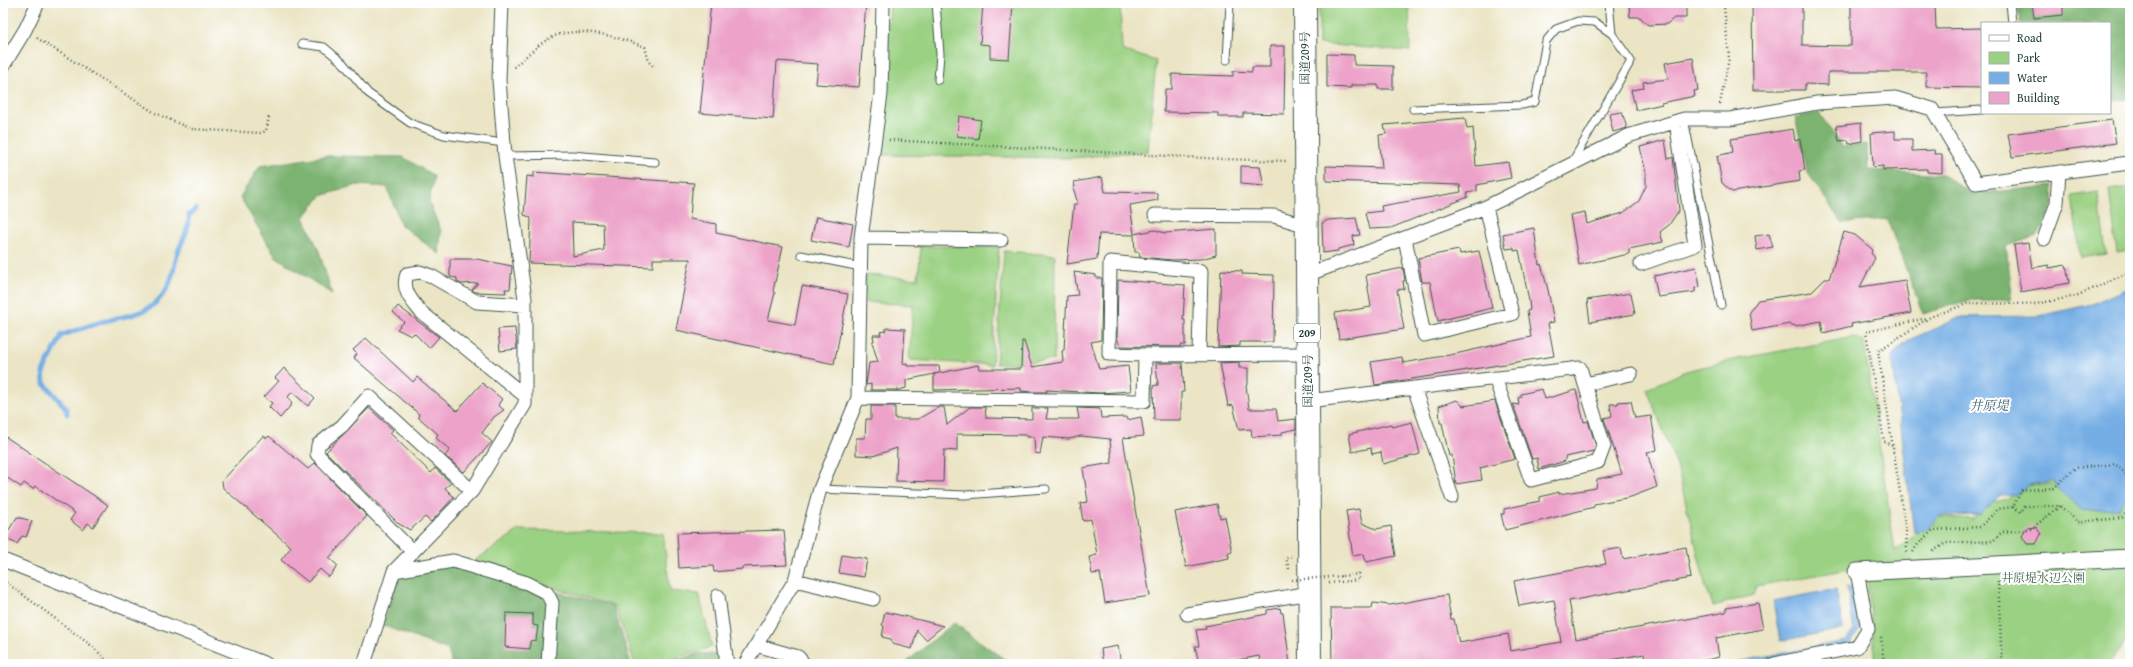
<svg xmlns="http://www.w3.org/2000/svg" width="2133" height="667" font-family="'Gentium Book Plus','Noto Serif JP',serif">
	<rect width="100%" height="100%" fill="#fff"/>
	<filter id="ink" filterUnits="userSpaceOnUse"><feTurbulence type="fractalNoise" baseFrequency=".025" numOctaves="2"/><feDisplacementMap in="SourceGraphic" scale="8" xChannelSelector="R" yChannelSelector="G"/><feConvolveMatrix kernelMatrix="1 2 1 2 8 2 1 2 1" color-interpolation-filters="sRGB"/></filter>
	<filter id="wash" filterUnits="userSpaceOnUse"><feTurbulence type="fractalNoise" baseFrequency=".012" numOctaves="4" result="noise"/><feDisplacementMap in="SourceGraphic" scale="16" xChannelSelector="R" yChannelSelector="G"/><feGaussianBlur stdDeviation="0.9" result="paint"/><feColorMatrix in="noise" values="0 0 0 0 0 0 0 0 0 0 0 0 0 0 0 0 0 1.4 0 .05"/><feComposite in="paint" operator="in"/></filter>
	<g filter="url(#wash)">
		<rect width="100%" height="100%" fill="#ebe5c5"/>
		<path fill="#9bd183" stroke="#5d875c" d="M890 3H1120L1122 50 1156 61 1148 151 1072 158 882 155Z
			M1319 3H1409L1410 51 1319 44Z
			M2130 187V250L2117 252 2109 190Z
			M2098 192 2106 254 2080 258 2072 196Z
			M921 246 999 247 992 365 909 360 913 305 865 302 866 275 918 279Z
			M1004 251 1055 255 1054 360 996 364Z
			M1855 337 1864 342 1895 551 1938 517 1973 519 1992 502 2010 499 2016 487 2055 483 2075 462 2130 466V637L2108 664H1876L1867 578 1882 563 1756 586 1754 595 1713 606 1706 588 1677 466 1647 389 1686 371 1733 360Z
			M519 530 663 533 670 591 699 594 712 647 654 664H635L615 606 528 580 473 562Z"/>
		<path fill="#7cb371" stroke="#4e7852" d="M2018 3H2130V99L2110 101V23H2020Z
			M1819 113 1842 147 1867 144 1868 170 1944 175 1973 194 2052 186 2054 203 2038 236 2006 246 2012 294 2011 300H1969L1923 314 1887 219 1842 223 1808 173 1795 117Z
			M326 156 403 157 434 176 429 202 441 231 439 254 401 225 387 187 357 185 321 196 304 217 319 251 332 294 275 256 240 197 260 166Z
			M446 565 613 606 631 664H452L448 650 382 625 399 575Z
			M954 623 1011 664H911L908 661Z
			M699 653 727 656 730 664H666Z"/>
		<path fill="#75aee5" stroke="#4a768c" d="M2130 287V491L2118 508 2081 511 2057 487 2054 481 2028 485 2015 495 1999 496 1980 515 1940 516 1926 530 1914 533 1892 355 1911 339 1961 317 2040 316 2092 304Z
			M1847 587H1852L1860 629 1849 646 1754 664H1725L1846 641 1854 630Z
			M1836 589 1843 629 1780 641 1773 601Z"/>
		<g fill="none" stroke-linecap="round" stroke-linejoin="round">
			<path stroke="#75aee5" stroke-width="5" d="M67 414 66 408 44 383 43 372 62 335C78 330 93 324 109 320 134 314 151 314 166 290 173 279 174 267 177 255 181 241 190 231 189 215L196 209"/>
		</g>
		<g id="blocks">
			<path fill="#eda3c9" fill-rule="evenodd" d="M711 3H866L859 87 816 84 818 64 777 61 773 119 700 113Z
				M983 3H1013L1009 59 990 58V45L980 44Z
				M1629 3H1686V18H1674L1667 24 1648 25 1640 17H1630Z
				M1752 3H1802V45L1851 46V3H1935L1936 29 1982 28V88L1926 87V72H1828V85L1805 84V90H1753Z
				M2032 3H2063V15L2034 18Z
				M1270 46H1285L1284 114 1243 113V117H1218V113L1164 112 1165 89H1172V74L1233 76V71L1252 72V67H1270Z
				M1327 54 1354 55V65L1393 66V89H1378V85H1351V88L1327 87Z
				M1693 58 1698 90 1694 91 1695 96 1661 103 1662 104 1636 110 1631 90 1644 88 1643 82 1668 79 1665 63Z
				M1622 112 1627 128 1613 132 1609 114Z
				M959 116 981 120 978 139 957 136Z
				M1465 118 1467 129 1473 128 1476 166 1508 162 1511 178 1477 185V191L1467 193 1468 197 1391 228 1369 229 1365 213 1382 211 1381 206 1461 192 1460 185 1326 181V166L1382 168 1379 135 1386 134 1384 125Z
				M2112 120 2116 143 2012 157 2008 134Z
				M1861 123 1862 141 1849 144 1848 140 1839 141 1836 126Z
				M1793 129 1795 141 1800 139 1805 170 1799 171 1800 181 1732 192 1722 183 1717 156 1733 152 1731 139Z
				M1895 131V139H1912V151L1934 150 1935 154H1942V173L1927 172V169L1883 170V166L1873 167 1871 133Z
				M1665 140 1668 159 1673 157 1679 210 1669 225 1660 232 1663 242 1629 249V254L1579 265 1570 215 1585 212 1587 224 1623 213 1639 201 1646 186V173L1640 147Z
				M1241 166 1260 167 1264 186 1241 184Z
				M534 172 694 183 692 191 690 219 716 224V233L783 247 773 291 775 293 768 320 795 325 802 286 848 294 834 364 676 330 690 259H653V267L529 263 531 220 530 217 524 215 527 176 534 177ZM572 222 603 224 604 250 573 256Z
				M1102 177 1105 192 1157 193 1158 200 1130 205 1134 234 1155 230 1165 233 1216 229V255L1201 259 1173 260 1140 257 1139 252H1135L1134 235 1099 234 1097 259 1067 264 1074 204H1078L1073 187H1075L1074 182Z
				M816 217 853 224 849 247 811 240Z
				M1356 218 1360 235 1353 236 1354 245 1338 249V251L1323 253 1322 223 1328 220Z
				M1534 228 1539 265 1541 264 1548 290 1554 322 1548 323 1554 356 1375 385 1371 362 1402 357 1403 363 1455 354 1531 337 1527 311 1530 310 1529 301 1519 250 1514 251V248L1506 249 1503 234Z
				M1844 232 1855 235 1873 250 1871 253 1875 258 1860 287 1905 280 1911 313 1851 324 1852 326 1823 333 1821 321 1795 326 1790 324 1752 331 1749 312 1758 300 1812 292 1825 279H1829Z
				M1769 234 1773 247 1757 250 1755 236Z
				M2028 243 2032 268 2049 265V268L2066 265 2069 283 2021 292 2014 245Z
				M1459 250 1460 254 1479 251 1492 308 1438 321 1430 282H1422L1418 258Z
				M450 259H477L512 266 510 289H505L506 293 475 292 472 290 478 283 461 284 457 282V278L450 277Z
				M1696 267 1700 287 1695 288V292L1658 297 1654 276Z
				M1403 268 1405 281H1403L1404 289 1397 290 1404 329 1339 339 1335 313 1371 307 1366 275Z
				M1221 270 1242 271V274L1274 275 1273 342H1240V346L1218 347Z
				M1074 272 1096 275V278H1102L1101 340 1091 342 1099 369 1128 366 1131 391 1100 393 1046 390 1047 392H1031L1021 391V388L934 390V374L939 373 906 380V388L899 390H871V384L866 385 869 363 878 362 872 342 874 341 873 335H881L880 332 886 331V328L905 329 903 364 907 363V366H939L940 373 978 365 979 369H1021L1022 341H1024L1032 367 1063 362 1062 351 1064 350 1067 296 1078 295Z
				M1118 280 1185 285 1183 320H1185V345H1180V347L1120 346 1117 338Z
				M1631 293 1635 314 1590 322 1587 300Z
				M398 306 439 337 429 348 414 333 411 336 397 329 404 322 393 312Z
				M515 328 517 349 500 351 498 329Z
				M366 338 413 382 417 377 457 411 482 383 502 399 498 405 504 410 494 417 482 433 492 442 464 472 445 456 450 450 436 438 438 434 418 417 419 414 354 358 357 354 353 350Z
				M1239 362V368H1248V385H1246L1249 409H1276L1278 421 1296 419V429L1282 432V435L1252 437 1251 429 1239 430 1233 405 1228 406 1220 363Z
				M1156 363H1182L1184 392H1181V420H1154L1153 386 1158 385Z
				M284 368 315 398 308 406 292 392 288 397 292 404 280 418 269 407 272 403 264 397 279 381 275 378Z
				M1542 389 1545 399 1576 390 1584 422 1588 421 1596 446 1594 451 1565 457V461L1539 469 1537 458 1532 459 1513 404 1519 405 1518 398 1521 397V394Z
				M1457 400 1463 406 1495 401 1515 459 1480 468 1482 480 1456 484 1452 455 1449 456 1442 423H1440L1439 406Z
				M1631 401 1635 418 1651 416 1657 450 1647 452 1657 487 1631 497 1594 504V507L1505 530 1501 514H1504V509L1540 501V497L1559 492V494L1596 488 1597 479 1622 474 1604 418 1612 416 1610 404H1618V402Z
				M871 406H895V419H918L939 407H944L947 425 970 407H985L986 418 1032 419V408H1048L1046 419H1079L1077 408 1100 409 1101 418 1126 417 1127 420 1141 417 1144 436 1123 438 1150 596 1105 603 1100 573 1092 574 1089 557 1097 555 1091 519 1083 521 1080 503 1088 502 1083 468 1112 463 1110 439 1081 436 1069 439 1043 437 1040 454 1035 453 1034 437H1027V435L957 434V451L944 450 943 482 896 481 897 448 873 456 856 455V438H865L866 419H871Z
				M369 408 393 430 390 433 431 473 435 468 451 483 445 488 454 497 431 522 425 517 410 530 399 524 326 452Z
				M1412 422 1420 454 1383 464 1381 452 1372 454 1371 448 1352 452 1349 434 1391 424 1392 427Z
				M3 435 108 505 93 527 88 523 83 530 70 520 75 513 35 486 33 489 24 483 21 487 3 475Z
				M263 436 267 438 269 436 308 469 315 463 367 516 329 558 338 566 329 577 320 569 308 582 281 560 291 547 223 488 222 481Z
				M1217 504 1220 518 1225 517 1232 552 1228 553 1229 558 1186 567 1175 512Z
				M1359 509 1362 523 1376 529 1391 526 1396 556 1366 562 1364 554 1353 556 1346 511Z
				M17 517 32 521 26 537 22 536 17 544 4 538Z
				M2036 527 2041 534 2036 544H2027L2022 536 2026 528Z
				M784 530 787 565 742 567V569L714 572 713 566 679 568 677 533Z
				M1686 547 1691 578 1569 601 1576 639 1726 612V608L1758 603 1763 629 1716 638 1719 657 1689 664H1646L1644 654 1589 664H1332L1331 608H1372L1373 603 1390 605 1447 595 1451 619H1454L1459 643 1508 634 1511 651 1561 642 1554 600 1519 606 1514 581 1606 564 1603 551 1621 548 1623 559Z
				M842 555 867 559 864 577 839 573Z
				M1280 608 1281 613H1283L1290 664H1261L1259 656 1232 661V664H1199L1195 646H1199L1196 630 1206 629 1205 626 1267 614V610Z
				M885 612 908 617 943 626 926 640 917 630 912 649 892 644 891 639 882 637 884 626 882 625Z
				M506 613 533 614V625L538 626 536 640 530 641V649L505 647Z
				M1118 646 1121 664H1103L1101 649Z"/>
		</g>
	</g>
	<g filter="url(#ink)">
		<use href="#blocks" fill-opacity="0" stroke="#3e564a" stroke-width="1"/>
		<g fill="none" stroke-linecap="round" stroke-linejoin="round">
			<defs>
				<path id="service" d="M936 3 940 54 938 80
					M2010 3 2012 23
					M302 44 324 47 343 63 368 93 410 123 444 135 504 143
					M1227 60 1230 3
					M1413 109 1522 105 1535 102 1546 41 1556 29 1578 21 1595 22 1612 34
					M1935 113 1982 110
					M1684 119 1721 305
					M505 156 572 155 655 162
					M1572 162 1631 61 1612 34 1609 3
					M801 255 861 267
					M820 489 965 495 1046 489"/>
				<path id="minor" d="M3 66 25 30 38 3
					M1155 215 1274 216 1307 226
					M861 238 1001 240
					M1405 238 1424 335 1512 314 1486 207
					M2044 239 2057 203 2059 172
					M1641 264 1695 245 1676 122
					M1307 275 1486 207 1628 136 1684 119H1730L1817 103 1895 98 1932 109 1976 183 2129 163
					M1145 355 1109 354 1110 262 1201 271 1199 355
					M1585 384 1631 374
					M1414 388 1452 497
					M525 396 421 312C412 301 401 290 407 274L420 272 431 276 477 302 525 305
					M858 398 1144 401 1145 355 1308 354
					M1308 401C1399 390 1489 379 1580 368L1604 446 1598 462 1531 480 1495 378
					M413 552 317 454 318 445 342 426 369 396 472 491
					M3 560 266 664
					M394 571 453 561 527 583 547 593 552 603 548 664
					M795 580 873 599
					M718 596 727 664
					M1187 614 1309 593
					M756 645 798 657 804 664
					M364 664 394 571 472 491 525 404V299L505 156 499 80 502 3
					M745 664 795 580 820 489 858 398 861 238 881 94 883 3
					M1774 664 1857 647 1868 629 1857 572"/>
				<path id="tertiary" d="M1857 572 2130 558"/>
				<path id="trunk" d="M1305 3 1310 664"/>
			</defs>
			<use href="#service" stroke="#3e564a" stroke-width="9"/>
			<use href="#minor" stroke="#3e564a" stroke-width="15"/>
			<use href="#tertiary" stroke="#3e564a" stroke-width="19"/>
			<use href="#trunk" stroke="#3e564a" stroke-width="24"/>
			<path stroke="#3e564a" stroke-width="2.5" stroke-dasharray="1 3" stroke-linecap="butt" d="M37 38 155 113 191 129 261 133 266 131 269 117
				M514 67C525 58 539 43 552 37 580 25 618 37 645 47L649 62 653 66
				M1720 104 1729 58 1724 6 1721 3
				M889 140 1221 159 1288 161
				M1892 446 1884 441 1866 332 1926 318
				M2013 507 2021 512 2025 506H2060L2078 522 2122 518 2130 509
				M1933 551 1946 543 1993 541 2002 532 2030 530 2060 506
				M1907 552 1906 531 1878 351 1930 317 1969 303 2036 304 2076 296 2130 272
				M1913 552 1918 544 1933 530 1980 527 1998 509 2013 507 2022 490 2054 488 2075 468 2115 464 2130 478
				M1289 569 1286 558 1291 557
				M3 580 92 646 110 664
				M1998 581 2002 664
				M1329 583 1359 580V574L1342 576
				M1881 637 1884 664"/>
			<use href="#service" stroke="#fff" stroke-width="7"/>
			<use href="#minor" stroke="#fff" stroke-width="13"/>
			<use href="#tertiary" stroke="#fff" stroke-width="17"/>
			<use href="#trunk" stroke="#fff" stroke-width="22"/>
			<path stroke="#3e564a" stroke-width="2.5" stroke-dasharray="1 3" stroke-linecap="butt" d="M1292 580 1342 576"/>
		</g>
	</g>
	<g text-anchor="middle" stroke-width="4" stroke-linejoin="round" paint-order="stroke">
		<rect fill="#fff" stroke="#627771" stroke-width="1" x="1294" y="324" width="26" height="18" rx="3"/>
		<g font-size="11" font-weight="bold" fill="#1f3d34">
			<text x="1307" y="337">209</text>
		</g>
		<g font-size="12" fill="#1f3d34" stroke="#fff">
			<text transform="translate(1305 58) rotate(-90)" y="4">国道209号</text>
			<text transform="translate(1308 381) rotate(-90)" y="4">国道209号</text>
		</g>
		<g font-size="12" fill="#3e6248" stroke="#fff">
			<text x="2043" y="582">井原堤水辺公園</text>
		</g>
		<g font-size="13" font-style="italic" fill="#395f69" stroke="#fff">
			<text x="1989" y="410">井原堤</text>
		</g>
	</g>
	<rect width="2133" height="667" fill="none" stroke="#fff" stroke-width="16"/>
	<rect x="1981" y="22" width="130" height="92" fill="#ffffff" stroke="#a5b1ae"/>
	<rect x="1989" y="35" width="20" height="6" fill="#ffffff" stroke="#a5b1ae"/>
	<text x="2017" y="42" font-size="12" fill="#1f3d34">Road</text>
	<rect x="1989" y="52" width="20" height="12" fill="#9bd183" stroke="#a5b1ae"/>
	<text x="2017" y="62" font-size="12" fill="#1f3d34">Park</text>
	<rect x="1989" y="72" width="20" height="12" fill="#75aee5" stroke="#a5b1ae"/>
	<text x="2017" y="82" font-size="12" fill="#1f3d34">Water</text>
	<rect x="1989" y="92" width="20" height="12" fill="#eda3c9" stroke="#a5b1ae"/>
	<text x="2017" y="102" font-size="12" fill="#1f3d34">Building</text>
</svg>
